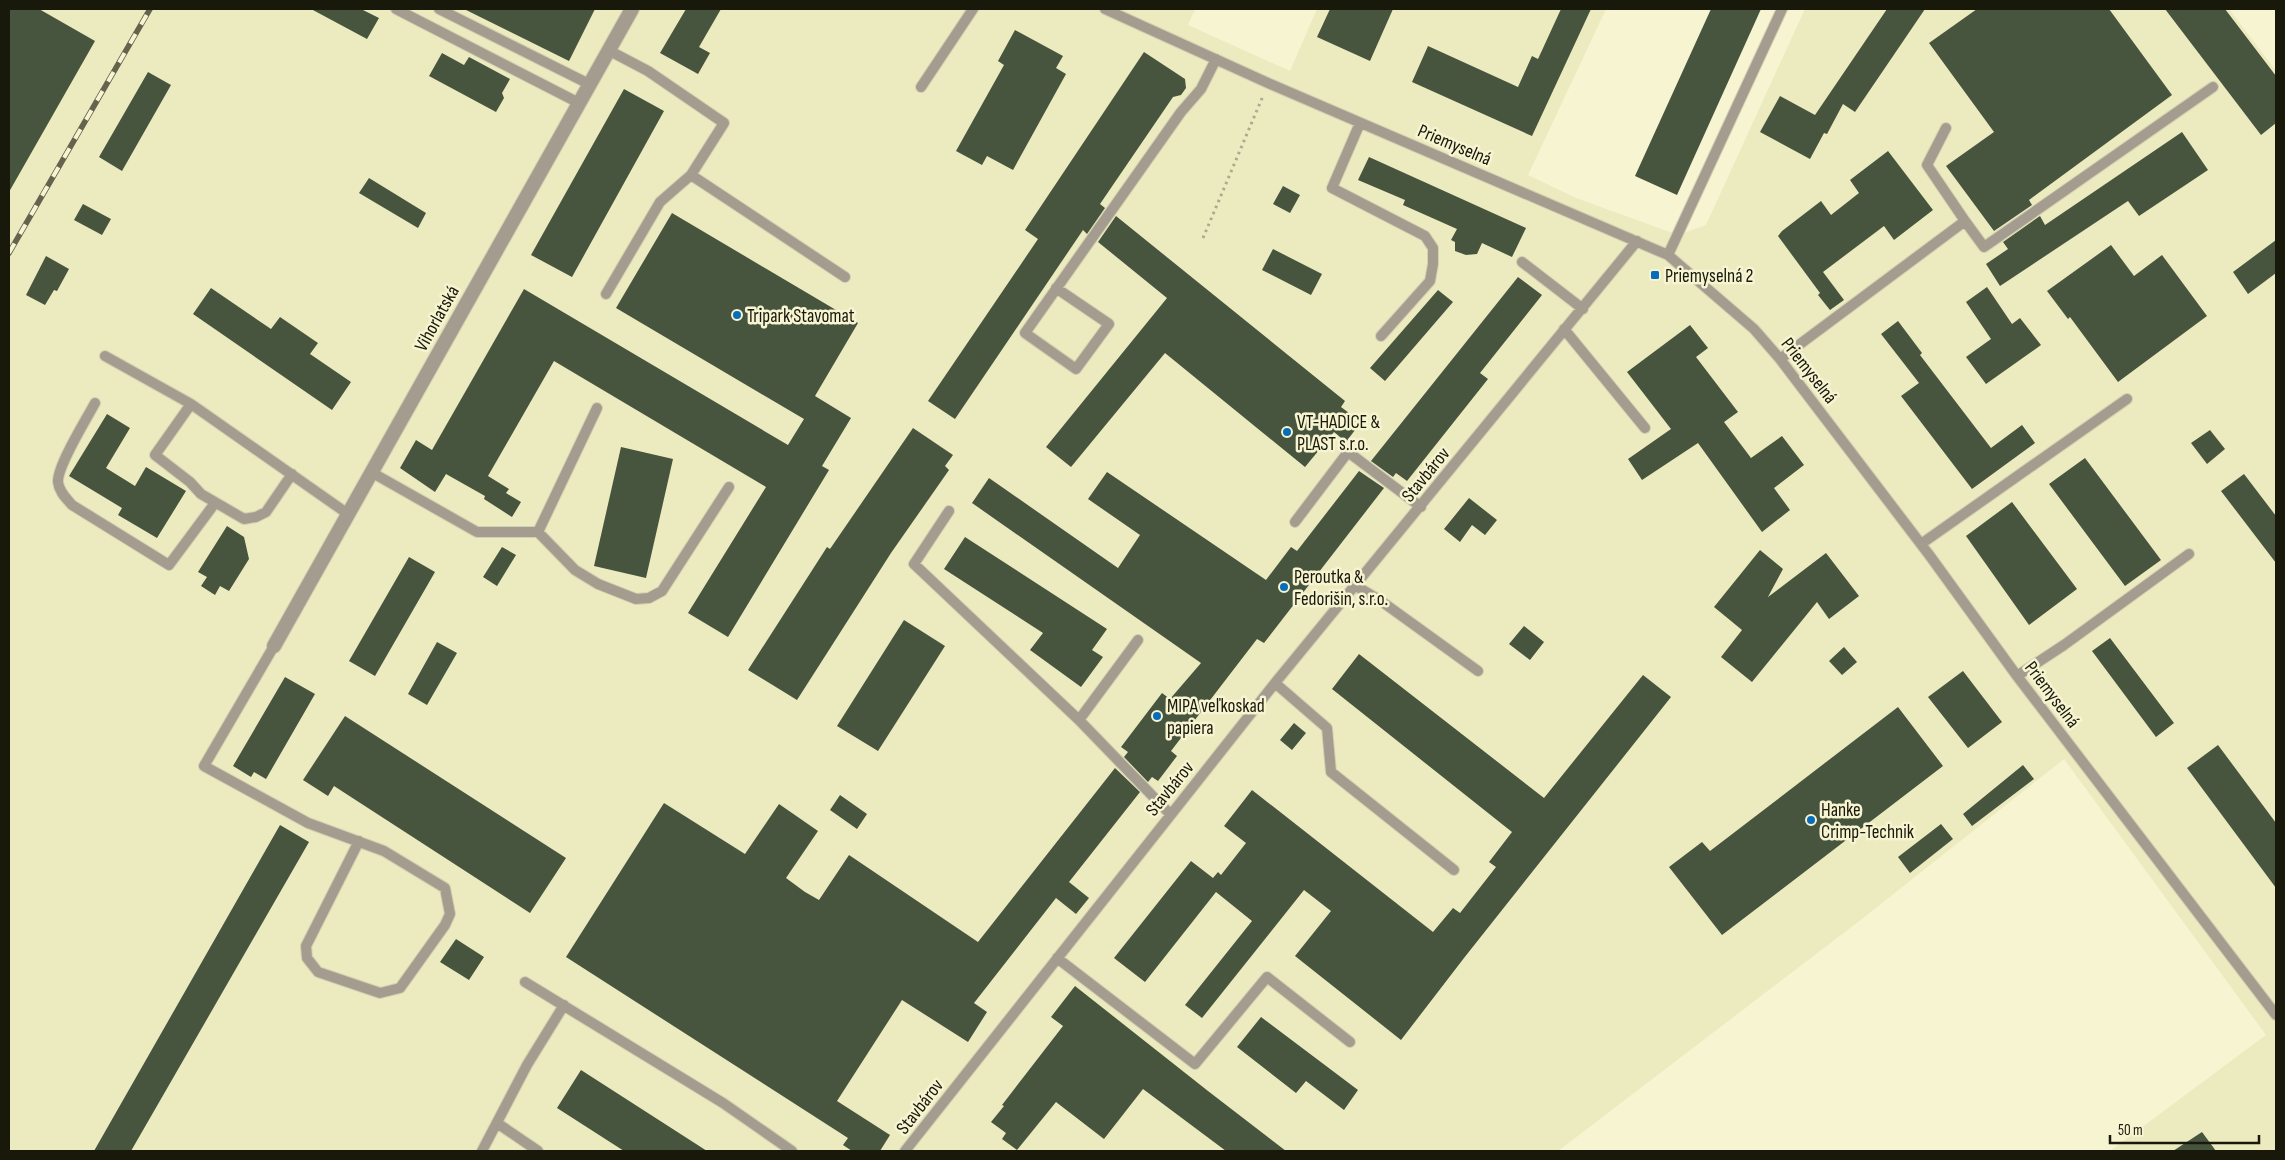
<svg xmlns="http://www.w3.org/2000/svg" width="2285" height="1160" font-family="'Sofia Sans Condensed',sans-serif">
	<rect width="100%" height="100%" fill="#f6f4d1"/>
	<path fill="#eceabf" d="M9 9H1195L1188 25 1290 71 1317 9H1606L1528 175 1576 198 1678 235 1706 225 1805 9H2229L2276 71V1151H2110L2266 1035 2064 759 1858 922 1558 1151H9Z"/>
	<path fill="#47553e" d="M9 9H39L95 41 9 192Z
		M311 9H361L379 18 367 39Z
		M464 9H595L569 61Z
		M686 9H721L699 47 710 53 698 74 660 53Z
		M1330 9H1393L1370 61 1317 37Z
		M1561 9H1591L1532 136 1412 82 1428 46 1518 87 1532 56 1538 59Z
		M1711 9H1761L1677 195 1635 176Z
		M1887 9H1925L1855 112 1843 104 1827 134 1824 133 1810 159 1760 132 1780 96 1815 115Z
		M1977 9H2109L2172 95 2029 200 2032 205 1994 231 1946 166 1994 132 1929 43Z
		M2165 9H2225L2276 76V123L2261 135Z
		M1015 30 1063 56 1056 68 1066 74 1013 170 987 156 982 165 956 151 1004 65 998 61Z
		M1144 52 1185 79 1186 88 1181 95 1173 97 1100 204 1105 208 1087 234 1083 230 955 419 928 401 1038 239 1025 230Z
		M442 53 464 65 469 57 510 79 502 93 504 98 496 112 429 76Z
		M148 72 171 85 122 171 99 157Z
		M624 89 664 111 572 277 531 255Z
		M2182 132 2208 170 2139 216 2128 201 2000 286 1986 264 2008 249 2003 242 2040 216 2045 225Z
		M1888 151 1933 210 1894 240 1884 226 1823 272 1844 300 1830 310 1818 295 1820 293 1778 236 1782 231 1821 201 1831 215 1859 193 1850 180Z
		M1369 157 1526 228 1512 257 1482 243 1477 254 1466 255 1455 251V242L1451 240 1457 229 1403 205 1405 200 1358 180Z
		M369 178 426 213 418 228 359 193Z
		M1283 186 1300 195 1290 213 1273 204Z
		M83 204 111 219 102 235 74 220Z
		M672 213 858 323 815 396 851 418 822 466 829 470 728 637 688 613 766 487 554 361 488 476 509 489 506 493 521 502 512 517 484 499 485 496 446 474 435 492 400 468 416 440 432 450 524 289 788 445 804 419 616 308Z
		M1116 216 1345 401 1341 407 1361 422 1346 442 1334 432 1305 467 1165 353 1071 467 1046 447 1167 298 1098 242Z
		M2276 240V273L2248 294 2233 272Z
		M2111 245 2134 276 2162 255 2207 316 2118 382 2070 317 2068 319 2047 291Z
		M1273 249 1322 274 1311 295 1262 270Z
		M46 256 69 269 57 291 54 290 45 305 26 295Z
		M1518 277 1542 295 1480 373 1488 379 1407 481 1396 473 1393 477 1371 461Z
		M1987 287 2012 324 2020 318 2041 345 1986 384 1966 357 1991 339 1966 302Z
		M211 288 271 329 280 317 318 343 310 354 351 382 332 410 193 314Z
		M1438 290 1453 302 1385 381 1370 368Z
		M1898 321 1922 353 1920 355 1991 448 2022 425 2035 443 1972 489 1901 396 1919 383 1881 334Z
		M1690 325 1708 348 1696 357 1738 412 1724 422 1751 458 1782 436 1804 465 1774 488 1790 510 1762 532 1698 443 1642 480 1628 459 1671 429 1627 372Z
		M107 414 130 428 106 468 135 486 146 467 186 491 157 538 118 515 122 508 69 476Z
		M913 428 953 455 945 466 949 470 891 553 797 700 748 670 827 547 830 549Z
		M2210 430 2225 449 2207 464 2191 443Z
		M621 447 673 459 646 578 594 566Z
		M2085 458 2161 560 2125 586 2049 484Z
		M1359 471 1384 488 1264 643 1257 639 1171 751 1177 756 1158 781 1152 777 1148 782 1124 757 1128 752 1121 747 1162 693 1170 699 1201 663 972 503 989 478 1118 568 1140 535 1088 499 1107 472 1266 580 1291 547 1297 551Z
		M2244 474 2276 516V563L2221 491Z
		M1469 498 1497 520 1485 535 1472 525 1460 542 1444 529Z
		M2012 502 2077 589 2029 625 1966 536Z
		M227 526 244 537 249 559 229 591 220 586 215 595 201 586 207 577 198 572Z
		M965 537 1107 629 1092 650 1103 657 1081 687 1030 650 1043 633 944 569Z
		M502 547 516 555 497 586 483 577Z
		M1760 550 1783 569 1768 597 1826 553 1859 596 1829 619 1817 602 1752 682 1721 657 1742 630 1714 607Z
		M409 557 435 572 375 676 349 661Z
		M904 620 945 646 878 751 837 726Z
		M1524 626 1544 642 1530 660 1509 644Z
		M2110 638 2174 723 2156 737 2092 651Z
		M437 642 457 653 427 705 408 694Z
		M1844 647 1857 662 1842 675 1829 661Z
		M1359 654 1544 798 1643 675 1671 697 1464 958 1401 1040 1295 956 1331 911 1304 890 1202 1018 1185 1005 1252 921 1216 892 1145 982 1114 958 1191 861 1213 878 1218 872 1221 875 1246 843 1224 826 1252 790 1433 932 1453 908 1460 913 1496 867 1489 862 1512 832 1332 689Z
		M1963 671 2002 722 1968 748 1928 697Z
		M285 677 315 694 266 779 254 772 251 777 233 766Z
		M1898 707 1943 766 1722 935 1669 867 1702 842 1710 851Z
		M345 716 566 858 530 913 334 786 328 796 303 780Z
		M1294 723 1306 733 1292 750 1280 740Z
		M2218 745 2276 823V888L2187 768Z
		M2023 765 2034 779 1972 826 1963 814Z
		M1115 768 1140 792 1069 882 1089 898 1076 914 1056 898 974 1003 987 1012 968 1042 902 1000 837 1101 890 1135 880 1151H852L843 1145 848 1138 566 957 664 803 745 854 779 804 818 831 786 878 805 892 819 900 849 855 978 942Z
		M840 795 867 814 857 829 830 810Z
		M1941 824 1953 839 1910 873 1898 857Z
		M280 825 309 842 131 1151H94Z
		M456 939 484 957 469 980 440 962Z
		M1075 986 1208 1091 1286 1151H1226L1143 1089 1104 1139 1056 1102 1017 1150 1002 1139 1006 1133 991 1122 1004 1106 1002 1105 1063 1026 1051 1017Z
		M1261 1017 1358 1090 1344 1110 1306 1081 1296 1093 1237 1047Z
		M581 1070 707 1151H624L557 1108Z
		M2202 1132 2216 1151H2173Z"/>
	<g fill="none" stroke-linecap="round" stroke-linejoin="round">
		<defs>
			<path id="service" d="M396 9 579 103
				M439 9 589 84
				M1105 9 1268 83 1668 255 1754 329 1780 359 1930 556 2017 676 2276 1015
				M608 50 648 71 724 123 691 175 845 277
				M921 87 973 9
				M1360 123 1332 188 1425 236 1433 248V264L1430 281 1381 336
				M1946 128 1927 165 1965 221
				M1668 255 1782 9
				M1522 262 1583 309
				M1056 288 1109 324 1076 369 1025 333 1181 112 1201 89 1216 59
				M606 294 660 202 691 175
				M1564 329 1645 428
				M105 356 191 404 348 514
				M1780 359 1965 221 1984 247 2213 87
				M95 403C86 420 57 466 58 482 59 492 67 499 72 505L169 565 215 503
				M191 404 155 455 190 482 201 494 244 519 256 517 266 512 292 474
				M371 472 477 532H538L575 570 598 584 636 599 649 598 662 591 729 487
				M949 511 914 564 1079 720 1170 814
				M1295 522 1348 452 1421 507
				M538 532 597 408
				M1921 544 2127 399
				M1356 586 1381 601 1478 671
				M274 646 204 766 308 823 384 851 445 888 450 914 445 925 400 988 380 993 318 972 307 958 306 946 359 841
				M2017 676 2064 645 2189 554
				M1275 683 1327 728 1331 772 1454 870
				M1079 720 1138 640
				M1057 958 1195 1064 1267 977 1350 1042
				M525 982 723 1103 792 1151
				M497 1123 538 1151
				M482 1151 527 1065 564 1005
				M905 1151 1275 683 1637 241"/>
			<path id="minor" d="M274 646 632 9"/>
		</defs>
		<use href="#service" stroke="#d2d1b1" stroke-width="12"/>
		<use href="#minor" stroke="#d2d1b1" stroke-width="16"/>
		<path stroke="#acab8f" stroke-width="3" stroke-dasharray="2.5 4" stroke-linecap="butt" d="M1203 238 1263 96"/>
		<use href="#service" stroke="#a59c90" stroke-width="10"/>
		<use href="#minor" stroke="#a59c90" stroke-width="14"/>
		<defs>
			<path id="rail" d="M9 253 150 9"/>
		</defs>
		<use href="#rail" stroke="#63634e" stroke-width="5.5"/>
		<use href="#rail" stroke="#f6f4d1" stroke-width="4" stroke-dasharray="11" stroke-linecap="butt"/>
	</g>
	<g fill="#076db9" stroke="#f6f4d1" stroke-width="2">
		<rect x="1650" y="270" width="10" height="10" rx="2.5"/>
		<circle cx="737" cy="315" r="5"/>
		<circle cx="1287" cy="432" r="5"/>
		<circle cx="1284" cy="587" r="5"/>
		<circle cx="1157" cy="716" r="5"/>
		<circle cx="1811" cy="820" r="5"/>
	</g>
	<g text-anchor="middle" stroke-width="5" stroke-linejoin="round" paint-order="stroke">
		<g font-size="19" fill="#18180b" stroke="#f6f4d1">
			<text transform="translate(1455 144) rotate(23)" y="7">Priemyselná</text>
			<text transform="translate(436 318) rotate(-61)" y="7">Vihorlatská</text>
			<text transform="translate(1810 370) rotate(52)" y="7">Priemyselná</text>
			<text transform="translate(1425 474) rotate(-51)" y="7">Stavbárov</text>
			<text transform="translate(2053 694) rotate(53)" y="7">Priemyselná</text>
			<text transform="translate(1169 788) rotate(-51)" y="7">Stavbárov</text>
			<text transform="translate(919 1106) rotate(-52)" y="7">Stavbárov</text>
		</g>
		<g font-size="19" fill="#18180b" stroke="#f6f4d1" text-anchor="start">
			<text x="1665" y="282">Priemyselná 2</text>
			<text x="747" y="322">Tripark Stavomat</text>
			<text x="1297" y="428">VT-HADICE &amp;<tspan x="1297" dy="22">PLAST s.r.o.</tspan></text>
			<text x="1294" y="583">Peroutka &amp;<tspan x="1294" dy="22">Fedorišin, s.r.o.</tspan></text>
			<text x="1167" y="712">MIPA veľkoskad<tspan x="1167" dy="22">papiera</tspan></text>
			<text x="1821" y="816">Hanke<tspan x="1821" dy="22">Crimp-Technik</tspan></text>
		</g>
	</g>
	<rect width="2285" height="1160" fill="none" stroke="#18180b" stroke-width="20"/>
	<path d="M2110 1135v8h149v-8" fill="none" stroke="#18180b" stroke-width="2.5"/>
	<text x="2118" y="1135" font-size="15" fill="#18180b" stroke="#f6f4d1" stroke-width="4" paint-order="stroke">50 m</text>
</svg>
